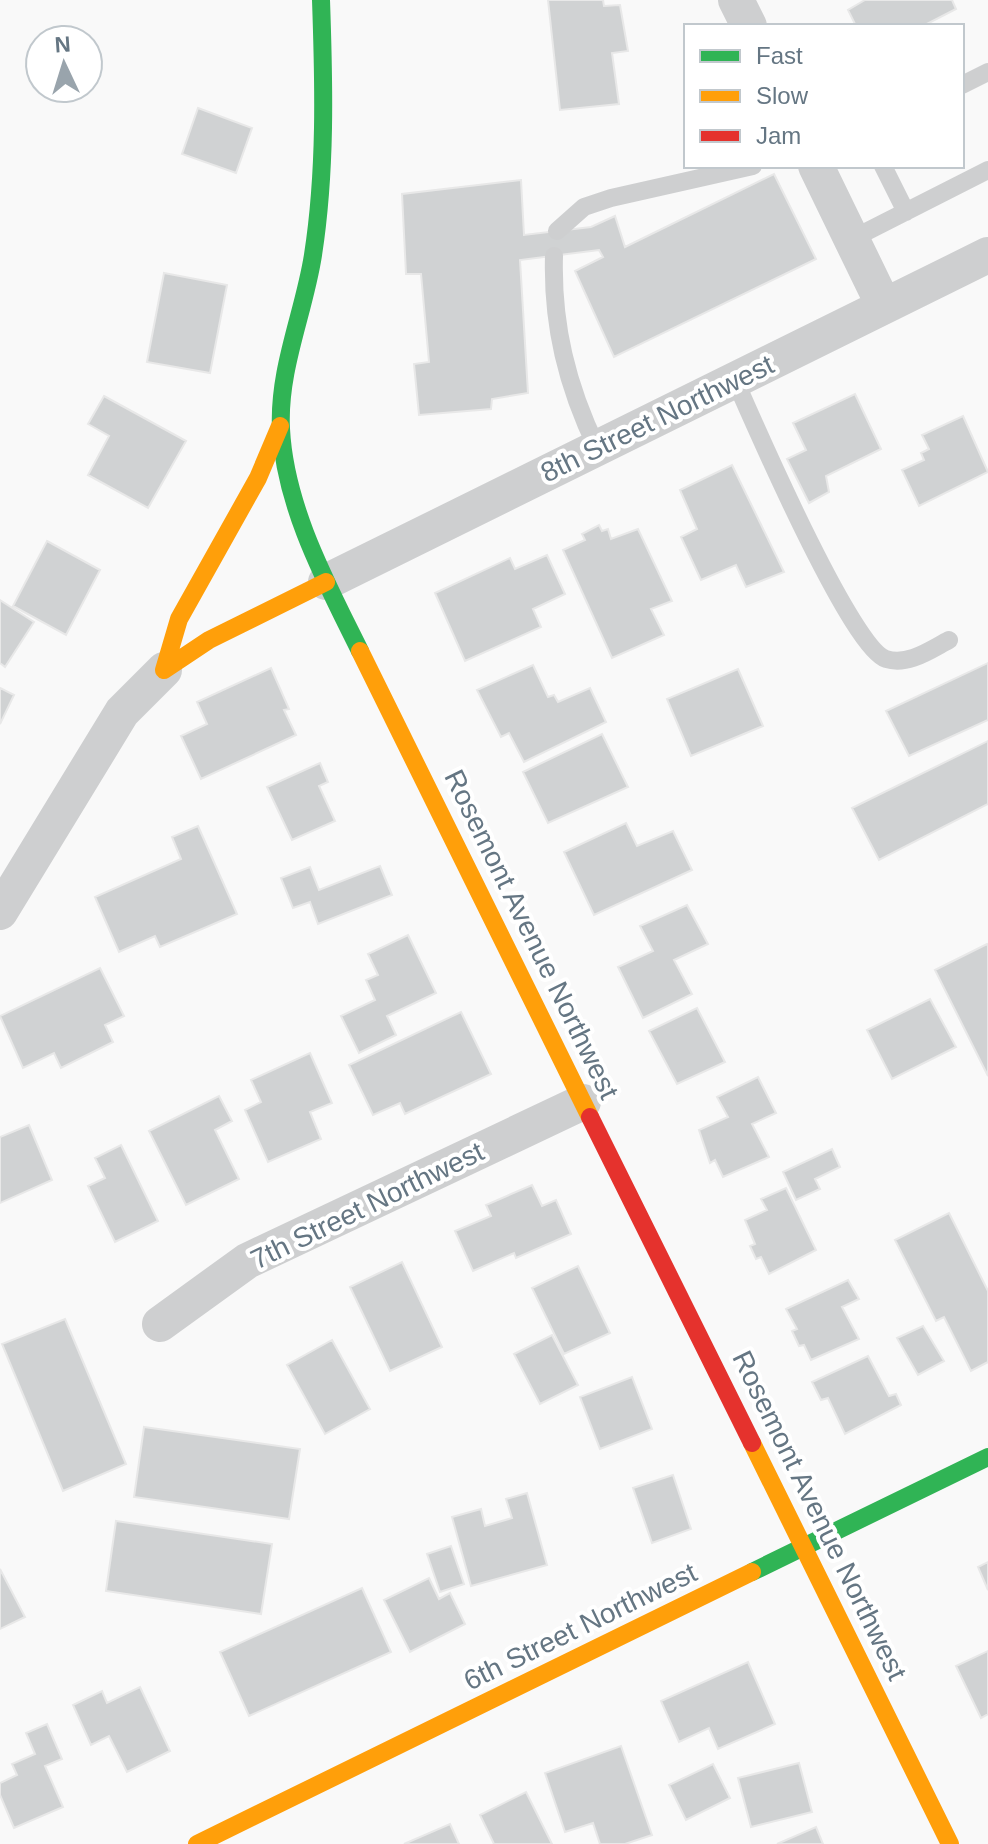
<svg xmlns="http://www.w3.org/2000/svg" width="988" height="1844" font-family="Helvetica,sans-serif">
	<rect width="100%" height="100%" fill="#f9f9f9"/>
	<path fill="#d0d2d3" stroke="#e8e8e8" stroke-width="2" d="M548 0H603L604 6 620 5 628 51 612 53 619 104 560 110Z
		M865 0H952L956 9 923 26H856L848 10Z
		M198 108 252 128 236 173 182 154Z
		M774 174 816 259 614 357 575 271 603 257 599 250 520 260 528 393 492 399 491 409 419 415 414 364 429 362 421 274H406L402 194 521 180 524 235 591 227 615 216 625 247Z
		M164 273 227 285 210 373 147 362Z
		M855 394 881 449 826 476 829 492 809 503 787 459 806 450 793 423Z
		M104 396 186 441 148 508 88 475 109 436 88 424Z
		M963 416 988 472 919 506 902 470 924 460 921 453 929 449 922 435Z
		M732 465 784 572 746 587 736 565 701 580 681 537 697 529 680 490Z
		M599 525 602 531 608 529 611 539 638 529 672 601 651 609 664 635 612 658 563 550 585 540 582 534Z
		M47 541 100 570 66 635 13 606Z
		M547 555 565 594 533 609 541 627 465 661 435 593 510 558 515 569Z
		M0 600 34 622 5 667 0 663Z
		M988 663V720L909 756 886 711Z
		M533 665 548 697 554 695 558 702 590 688 606 722 524 762 509 733 501 737 477 690Z
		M271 668 289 709 284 710 296 735 201 779 181 736 207 724 197 702Z
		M738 669 763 726 691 756 667 699Z
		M0 688 14 695 0 724Z
		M602 734 628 787 548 823 523 772Z
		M988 741V804L879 860 852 808Z
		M320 763 328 782 319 786 335 821 292 840 267 787Z
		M626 823 637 846 673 831 692 870 594 915 564 852Z
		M198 826 237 914 160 947 155 936 119 952 95 897 181 859 172 837Z
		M380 866 392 895 318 924 310 902 293 908 281 878 310 867 319 890Z
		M687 905 708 944 674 960 692 994 643 1018 618 967 653 951 640 926Z
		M408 935 436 993 387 1016 396 1035 359 1053 341 1016 375 1000 366 980 378 975 368 954Z
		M987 944 988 945V1076L935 970Z
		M100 968 124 1016 105 1025 113 1042 61 1068 54 1053 23 1068 0 1016Z
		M930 999 956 1047 892 1079 867 1030Z
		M697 1008 725 1062 677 1084 649 1031Z
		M461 1012 491 1074 405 1114 400 1103 373 1115 349 1065Z
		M310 1053 332 1103 310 1112 321 1139 268 1162 245 1110 261 1102 251 1080Z
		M758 1077 776 1113 752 1124 769 1157 723 1177 715 1160 710 1163 699 1130 728 1117 717 1097Z
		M219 1096 232 1121 215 1130 239 1179 186 1205 149 1131Z
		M29 1125 52 1180 0 1203V1137Z
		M121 1145 158 1221 115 1242 88 1186 105 1178 95 1158Z
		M832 1149 840 1167 815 1179 820 1189 796 1200 783 1172Z
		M532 1185 542 1206 556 1200 571 1234 516 1258 514 1253 473 1271 455 1231 491 1216 486 1205Z
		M786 1188 816 1250 769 1274 761 1257 756 1259 750 1246 755 1244 745 1220 767 1210 761 1199Z
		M949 1213 988 1291V1362L971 1371 944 1317 936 1321 895 1240Z
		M402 1262 442 1347 390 1371 350 1287Z
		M578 1266 610 1333 564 1354 532 1288Z
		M848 1280 859 1299 842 1307 859 1339 811 1360 804 1345 799 1346 792 1331 797 1329 786 1309Z
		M65 1319 126 1464 63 1491 2 1344Z
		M923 1326 944 1361 918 1375 897 1338Z
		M552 1335 578 1385 540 1404 514 1354Z
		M332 1340 370 1409 325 1434 287 1365Z
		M868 1356 889 1396 896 1394 901 1405 845 1434 828 1398 821 1400 812 1382Z
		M632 1377 652 1429 600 1449 580 1397Z
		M144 1427 300 1449 289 1519 134 1497Z
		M673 1475 691 1529 652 1543 633 1488Z
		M527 1493 547 1565 471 1586 452 1517 481 1509 485 1526 512 1518 506 1499Z
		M116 1521 272 1544 261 1614 106 1591Z
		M451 1546 464 1584 440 1592 427 1554Z
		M988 1562V1590L978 1567Z
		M0 1569 25 1617 0 1629Z
		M429 1578 439 1599 450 1593 465 1624 410 1652 384 1600Z
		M362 1588 391 1652 249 1716 220 1652Z
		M988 1651V1714L981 1718 956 1666Z
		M748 1662 775 1724 718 1749 709 1728 679 1742 661 1701Z
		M140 1687 170 1751 127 1772 109 1736 91 1745 73 1705 102 1691 107 1703Z
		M47 1724 62 1759 45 1766 63 1807 14 1828 0 1795V1783L17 1775 12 1764 35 1754 26 1733Z
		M621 1746 652 1835 625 1844H600L593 1823 565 1832 545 1773Z
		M799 1763 812 1812 751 1827 738 1778Z
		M713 1764 730 1798 686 1820 669 1785Z
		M526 1792 552 1844H494L480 1815Z
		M450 1824 459 1844H404Z
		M816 1827 823 1844H777Z"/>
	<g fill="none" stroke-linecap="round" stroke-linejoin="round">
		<path stroke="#cecfd0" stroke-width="18" d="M962 85 988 72
			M883 166 906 212
			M557 231 584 207 611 198 753 166
			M852 239 988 170
			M554 256C552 325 567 386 597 448
			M735 380C754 423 851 648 886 659 908 666 930 650 949 640"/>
		<path stroke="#cecfd0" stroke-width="36" d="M736 0 749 26
			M816 166 884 306
			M326 582 988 255
			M0 912 122 712 164 670
			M160 1324 247 1261 583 1102"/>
		<path stroke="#30b455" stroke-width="18" d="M321 0C324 85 326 171 313 255 304 313 278 369 281 429 285 507 326 582 360 651
			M752 1572 988 1457"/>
		<path stroke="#ff9f0a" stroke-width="18" d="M360 651 590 1117
			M164 670 179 619 258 478 280 426
			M164 670 209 640 326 582
			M752 1443 950 1844
			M197 1844 752 1572"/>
		<path stroke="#e5322d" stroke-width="18" d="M590 1117 752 1443"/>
	</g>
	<g text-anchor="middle" stroke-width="8" stroke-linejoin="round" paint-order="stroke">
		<g font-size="28" fill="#657683" stroke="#fff">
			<text transform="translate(657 418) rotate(-26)" y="10">8th Street Northwest</text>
			<text transform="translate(532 934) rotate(64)" y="10">Rosemont Avenue Northwest</text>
			<text transform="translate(367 1205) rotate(-26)" y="10">7th Street Northwest</text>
			<text transform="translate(820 1515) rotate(64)" y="10">Rosemont Avenue Northwest</text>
			<text transform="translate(580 1626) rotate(-26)" y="10">6th Street Northwest</text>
		</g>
	</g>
	<rect x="684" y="24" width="280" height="144" fill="#ffffff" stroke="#c1c8cd" stroke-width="2"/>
	<rect x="700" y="50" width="40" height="12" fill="#30b455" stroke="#c1c8cd" stroke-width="2"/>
	<text x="756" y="64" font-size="24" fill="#657683">Fast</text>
	<rect x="700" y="90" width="40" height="12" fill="#ff9f0a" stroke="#c1c8cd" stroke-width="2"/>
	<text x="756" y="104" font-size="24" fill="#657683">Slow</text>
	<rect x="700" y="130" width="40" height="12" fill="#e5322d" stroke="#c1c8cd" stroke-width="2"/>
	<text x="756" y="144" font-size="24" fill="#657683">Jam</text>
	<g transform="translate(64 64) rotate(356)"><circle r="38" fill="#ffffff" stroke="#c1c8cd" stroke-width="2"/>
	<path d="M0-6L14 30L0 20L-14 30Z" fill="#99a4ac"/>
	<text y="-12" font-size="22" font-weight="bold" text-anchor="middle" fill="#657683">N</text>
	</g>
</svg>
